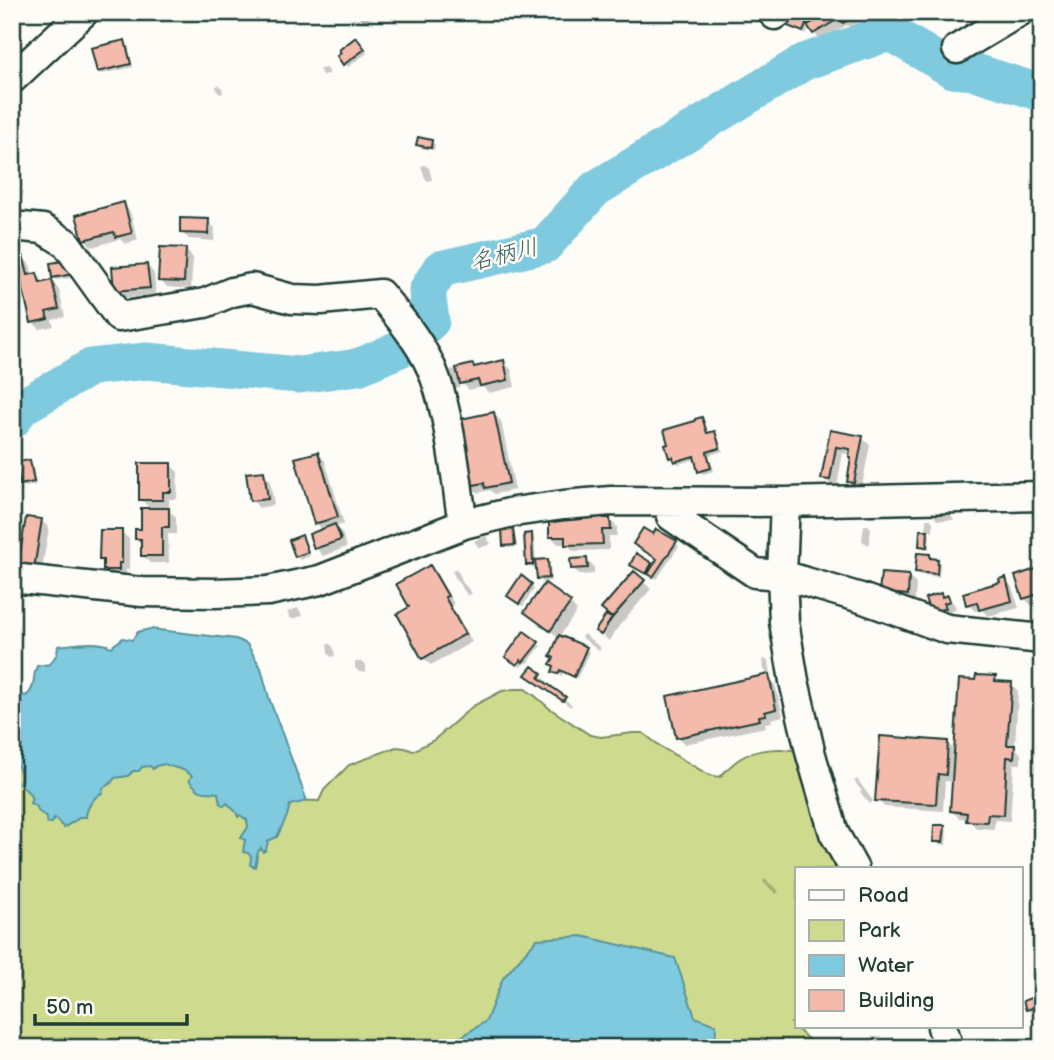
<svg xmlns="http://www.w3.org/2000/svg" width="1054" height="1060" font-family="'Balsamiq Sans','Klee One',sans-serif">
	<rect width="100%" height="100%" fill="#fdfcf7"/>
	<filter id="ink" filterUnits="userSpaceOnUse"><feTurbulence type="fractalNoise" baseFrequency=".0143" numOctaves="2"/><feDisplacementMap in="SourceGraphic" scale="14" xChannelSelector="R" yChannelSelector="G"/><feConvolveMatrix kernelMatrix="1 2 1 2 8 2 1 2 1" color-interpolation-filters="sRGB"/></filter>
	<g filter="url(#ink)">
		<path fill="#cedb8e" stroke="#768c61" stroke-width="2" d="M514 689H525L534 695 549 708 590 735 601 737 633 733H643L661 747 709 775 720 777C726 770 733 763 741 758 758 748 783 747 802 752L845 869H797V1020L791 1023 817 1048H716L705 1033 484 1048H12V757L124 765 167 755 286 800 319 801 324 790 349 765 396 747 405 748 413 751 434 740 473 706 502 691Z"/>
		<path fill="#7fcade" stroke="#59929a" stroke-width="2" d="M150 629 236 639 247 644 261 668 269 698 307 801 290 805 287 816 277 837 268 841 266 850 263 852 261 848 258 852 255 867 250 865 251 857 248 853 243 852 245 840 241 838 248 827 247 820 240 815 238 817 236 812 227 803 224 806 220 803 218 793C201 791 201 795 189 780L192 776C184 767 174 769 165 764L156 766 153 769 150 766 142 767 139 771H133L128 776 115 778 111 783 103 788 102 793C94 796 86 809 86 817H80C75 822 69 823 64 828L55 818 51 823H47L46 817 38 811 37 807 30 803 32 799 29 793 19 783C23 774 19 766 12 759V710H18L20 707 14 702 18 694 26 696C36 689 32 677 37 666L50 664 57 654 58 646C72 644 100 640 111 647L123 638 132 640 138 632Z
			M582 936 675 958 695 1017 716 1025 715 1048H444L486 1021 503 978 537 939Z"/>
		<path fill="#0003" d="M358 12H372L373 18 363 21 359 18Z
			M812 12H857L863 23 852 30 847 25 821 40 814 33 817 21Z
			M787 24H806L809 26 806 34 790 28Z
			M124 42 128 46 133 67 102 74 98 71Z
			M359 42 367 53 348 67 339 57Z
			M326 68 329 71V74L322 75 319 69Z
			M219 85 222 88 223 93 220 94 217 91 216 86Z
			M431 141 435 145 434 150 421 148 418 144Z
			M425 165 429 168 432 180 428 181 425 178 421 166Z
			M123 204 130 212 138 240 125 244 120 239 92 247 85 239Z
			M208 221 215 228 214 241 189 239 181 232Z
			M186 250 193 258 191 289 167 287 160 280Z
			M23 257 30 265 33 276 37 275 44 282H52L59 290 65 317 52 320 54 326 40 329 32 322Z
			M69 262 75 277 57 280 54 277Z
			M147 266 154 273 156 295 123 298 116 290Z
			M387 336 394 343 396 349 387 352 379 345 377 339Z
			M362 346 369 353 370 357 358 360 351 353 350 349Z
			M503 362 511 369 515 387 489 393 483 387 469 390 459 380 460 387 454 389 451 385 447 371 454 369 460 375 475 368Z
			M494 414 501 421 515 490 494 494 490 490 478 493 470 485Z
			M702 419 705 422 708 435 715 433 718 436 723 451 709 455 714 471 703 474 700 471 696 459 679 464 670 457Z
			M832 432 862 438 870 445 861 490 856 489 849 481 853 459 851 455 843 453 837 486 831 485 823 478Z
			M318 453 325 461 344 524 335 527 342 533 347 547 323 556 316 548 323 530 316 523Z
			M29 462 33 465 36 485 25 487 22 484Z
			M170 465 178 472 177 499H169V507H165L176 517V534H168L169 563H150L143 556 142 545 136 539 143 531 151 510 141 499Z
			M263 473 270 480 274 505 259 508 252 500Z
			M934 513H950L954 520H937L934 516Z
			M603 517 606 520H610L617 527V536H609V550L574 551 566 544H558L551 536Z
			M926 519H930L933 522V532L926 528Z
			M42 521 49 528 41 575 27 573Z
			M864 525H868L871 528 869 545 862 541Z
			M512 531 515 534 517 547 508 548 505 545Z
			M122 532 129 539V570L126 569V577H112L104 570 105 563 101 559Z
			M927 532 930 535 929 549H924L921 546Z
			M531 535 534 538 536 562 547 561 550 564 551 581 542 582 539 578 538 567H531L528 564Z
			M486 536 491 544 479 548 474 541Z
			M302 537 305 540 310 556 300 560 296 556 291 541Z
			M654 537 676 543 679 546 657 579 651 574 650 576 635 567 651 564 654 567 658 560 638 547Z
			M929 556 940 564 939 577 920 575 917 572Z
			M586 560 594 567V574L580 575 573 568Z
			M430 567 437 574 454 604 451 605 472 642 431 665 423 658 411 607Z
			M456 569 459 573 463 583 472 593 468 596 457 581 452 571Z
			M1042 569V602L1031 605 1024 598Z
			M634 573 651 589 619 626 609 641 598 631Z
			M908 576 916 584 915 601 888 599 881 592Z
			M521 577 534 589 523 606 512 599Z
			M1005 579 1012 587 1019 608 988 616 982 610 975 611 968 604 1002 583Z
			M545 586 570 603 577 611 559 637 586 649 589 652 577 678 563 672 562 676 554 671 560 638 533 619Z
			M940 595 944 599 948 597 955 605 956 609 951 611 952 615 939 619 932 612Z
			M298 608 303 616 291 619 287 612Z
			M584 634 601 648 599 651 581 637Z
			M537 643 541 646 527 664 525 662 521 667 511 660Z
			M327 644H330L333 647 335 656 331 657 328 653Z
			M766 659 769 663 771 673H767L764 670 763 660Z
			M355 662H362L366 665V672H359L355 668Z
			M532 668 548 682 546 685 572 705 571 707 535 682 528 675Z
			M768 676 775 684 783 716 771 719 772 722 765 723 766 727 685 744 677 737Z
			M995 678 1000 683H1011L1018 691 1015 747 1021 754V764H1014L1010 821 995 820 994 829 976 828 968 819 959 818 952 811 954 782 945 781 943 811 885 807 877 800 947 743 956 751 977 682Z
			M857 779 873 801 870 804 860 792 862 791 854 781Z
			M944 827 947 830 946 845 938 844 935 841Z
			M765 879 779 891 776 894 763 882Z
			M1035 998 1042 1005V1015L1035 1017 1028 1010 1025 1002Z"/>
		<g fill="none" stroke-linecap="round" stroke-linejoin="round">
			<path stroke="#7fcade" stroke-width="37" d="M12 421 22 407 91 367 147 361 299 375 358 367 400 349 431 321 427 291 440 269 545 245 595 189 804 62 882 35H894L953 70 975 72 1042 93"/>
		</g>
		<path fill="#f4baab" stroke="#1f3d34" stroke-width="2" d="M810 12H856L857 15 843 23 840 18 813 34 807 25 815 21Z
			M788 15 807 22 803 32 785 25Z
			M356 37 365 49 343 65 337 56 341 53 339 50Z
			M125 40 131 64 97 72 91 48Z
			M418 137 432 140 431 148 416 145Z
			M124 202 132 233 116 237 114 232 83 240 76 215Z
			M180 218 209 219 208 234 180 233Z
			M160 247 186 248 184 282 158 281Z
			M23 255 28 275 37 273 40 283 52 280 59 309 46 312 48 319 31 323 15 257Z
			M70 260 73 274 52 278 50 263Z
			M147 264 150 288 114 291 112 267Z
			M504 360 508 380 480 386 478 380 460 384 456 368 473 364 474 367Z
			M494 412 509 483 485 488 484 483 469 486 456 420Z
			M702 417 707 433 715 431 720 448 707 452 711 468 698 472 694 456 674 462 673 457 669 458 665 445 668 444 664 430 695 421V419Z
			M830 430 863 436 854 483 847 482 851 458 849 457 850 449 836 447 830 480 821 479Z
			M318 452 338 517 314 524 295 458Z
			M30 460 34 482 20 485 16 462Z
			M139 463H171V492H163V500H139Z
			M264 471 268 499 250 501 246 473Z
			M141 508H169V527H162V556H141V539H135V529H141Z
			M604 515V518H610L611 530H602L603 544 565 545V537H549V517Z
			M26 517 42 519 34 569 18 566Z
			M335 524 341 540 314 549 309 534Z
			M643 528 653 534 656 529 677 541 653 577 648 574 657 559 633 544Z
			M513 529 515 545 503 546 502 530Z
			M100 530H122V563H119V570H103V560H99Z
			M920 530H928L927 547 919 546Z
			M532 533 533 565H526L524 534Z
			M302 535 308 552 295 557 289 540Z
			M636 553 652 563 646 574 630 565Z
			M917 553 930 554V558L938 559 937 574 915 572Z
			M587 558 588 568 571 569 570 559Z
			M548 559 549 578 537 579 535 560Z
			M430 565 448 596 445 597 465 634 422 659 397 614 409 607 396 584Z
			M1042 567V593L1023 599 1015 576Z
			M634 571 645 580 612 618 601 609Z
			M881 573 909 575 908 595 879 592Z
			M521 575 532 584 519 604 507 596Z
			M1006 577 1012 601 979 610 977 602 966 605 963 593 1000 582 999 579Z
			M545 583 571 602 550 631 524 612Z
			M941 593 942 597 948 595 950 601 944 603 946 608 930 613 925 598Z
			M606 615 612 618 601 635 595 631Z
			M524 631 539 642 523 662 521 660 517 665 505 657Z
			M559 635 587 647 574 677 560 670 558 674 552 672 554 666 550 664 554 658 550 656Z
			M532 666 542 673 539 678 566 697 563 701 525 675Z
			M769 674 776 709 765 712 766 715 759 716 760 720 676 738 667 696Z
			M976 675 996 676 995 681 1012 682 1007 745H1015L1014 758 1007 757 1004 815 988 814 987 822 966 821 967 813 950 811 959 679 975 680Z
			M880 736 948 741 946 775 938 774 936 804 875 801Z
			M934 825H945L943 842H933Z
			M1040 879H1042V970H1036V931H1040Z
			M1035 996 1039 1006 1026 1010 1023 1001Z"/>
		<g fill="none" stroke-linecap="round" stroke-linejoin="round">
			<defs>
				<path id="minor" d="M772 12 775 15 779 12
					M957 49 1019 12
					M12 79 84 12
					M12 226 43 229 66 243 119 317 205 303 232 292 252 288 292 299 321 300 380 294C401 319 426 349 436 380 447 412 452 448 457 481 459 496 460 510 464 524
					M670 502 671 516 755 573 782 575 861 598 947 629 1042 639
					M785 502 782 575 784 622 794 681 811 755 834 833 854 869
					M12 578 142 592 215 593 268 591 320 580 464 524 513 512 564 505 611 501 785 502 1042 496
					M942 1027 949 1048"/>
			</defs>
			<use href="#minor" stroke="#1f3d34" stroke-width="33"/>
			<use href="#minor" stroke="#fdfcf7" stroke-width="28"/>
		</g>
	</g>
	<g text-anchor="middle" stroke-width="5" stroke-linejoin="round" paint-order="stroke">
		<g font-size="23" font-style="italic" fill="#37605e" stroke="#fdfcf7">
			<text transform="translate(504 254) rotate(-14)" y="8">名柄川</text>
		</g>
	</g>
	<rect width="1054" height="1060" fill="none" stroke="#fdfcf7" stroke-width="42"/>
	<rect x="21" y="21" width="1012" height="1018" fill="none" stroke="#1f3d34" stroke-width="2.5" filter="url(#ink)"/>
	<rect x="795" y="867" width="228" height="161" fill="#fdfcf7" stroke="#a4b0a9" stroke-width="2"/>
	<rect x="809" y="890" width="35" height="10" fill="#fdfcf7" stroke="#a4b0a9" stroke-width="2"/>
	<text x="858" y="902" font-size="21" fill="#1f3d34">Road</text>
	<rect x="809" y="920" width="35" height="21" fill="#cedb8e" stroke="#a4b0a9" stroke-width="2"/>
	<text x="858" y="937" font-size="21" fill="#1f3d34">Park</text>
	<rect x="809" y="955" width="35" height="21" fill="#7fcade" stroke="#a4b0a9" stroke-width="2"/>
	<text x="858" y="972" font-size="21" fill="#1f3d34">Water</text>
	<rect x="809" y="990" width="35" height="21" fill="#f4baab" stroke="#a4b0a9" stroke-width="2"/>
	<text x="858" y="1007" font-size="21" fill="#1f3d34">Building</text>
	<path d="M35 1014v10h152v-10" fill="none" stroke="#1f3d34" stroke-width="3.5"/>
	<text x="46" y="1014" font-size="21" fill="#1f3d34" stroke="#fdfcf7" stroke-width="5" paint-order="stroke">50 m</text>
</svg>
